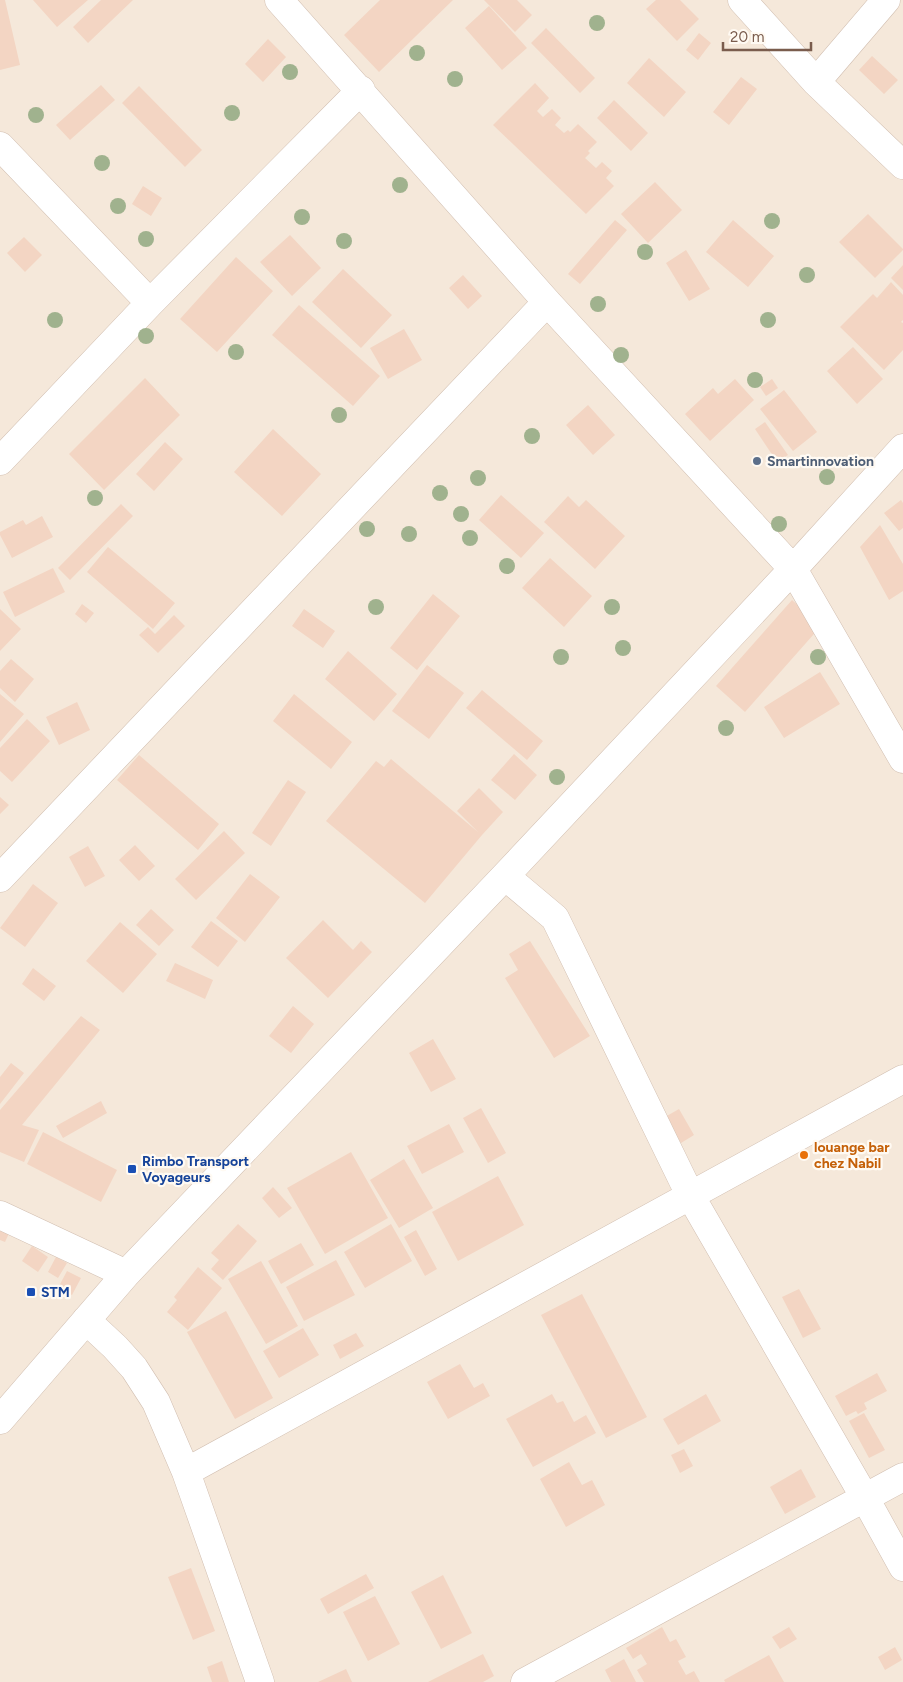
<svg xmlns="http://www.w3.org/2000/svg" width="903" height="1682" font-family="Figtree,sans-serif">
	<rect width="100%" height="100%" fill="#fdf6ec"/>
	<path fill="#f5e8da" d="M0 0H903V1682H0Z"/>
	<path fill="#f3d5c3" d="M0 0H5L20 65 0 70Z
		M33 0H88L57 27Z
		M101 0H133L88 43 73 27Z
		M380 0H453L379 72 344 35Z
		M484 0H517L532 15 515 32Z
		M656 0H680L699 19 677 41 646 9Z
		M489 6 527 48 502 70 465 28Z
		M546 28 595 78 580 93 531 43Z
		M699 33 711 43 698 60 686 50Z
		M268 39 286 57 263 82 245 64Z
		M872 56 898 80 884 94 859 70Z
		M649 58 686 92 664 117 627 83Z
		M741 77 757 89 729 125 713 112Z
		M535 83 549 98 537 111 543 117 552 109 561 118 555 125 564 133 568 130 570 132 578 124 597 142 588 151 590 153 585 158 596 168 602 162 612 171 606 178 614 186 586 214 493 125Z
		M101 85 115 100 70 140 56 125Z
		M139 86 202 150 185 167 122 103Z
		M614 100 648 133 631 151 597 118Z
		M655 182 682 210 648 243 621 214Z
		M143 186 162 198 151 216 132 204Z
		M868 214 903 249V250L875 278 839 242Z
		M615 220 627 230 580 284 568 274Z
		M733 220 774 256 748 287 706 252Z
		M290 235 321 268 292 296 260 262Z
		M24 237 42 255 25 272 7 253Z
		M686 250 710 289 689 301 666 263Z
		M236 257 273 291 217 352 180 319Z
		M903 265V290L891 278Z
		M343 269 392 315 361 348 312 302Z
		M463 275 482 296 468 309 449 288Z
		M891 282 903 295V320L901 322 903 323V350L884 370 840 327 873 294 877 298Z
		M299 305 380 376 353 406 272 335Z
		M404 329 422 360 388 379 370 348Z
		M853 347 883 379 857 404 827 371Z
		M145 378 180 415 104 490 69 454Z
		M735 379 754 400 710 441 685 414 713 388 718 394Z
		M772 379 778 388 766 396 760 387Z
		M784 390 817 432 793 451 760 409Z
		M588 405 615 435 593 455 566 425Z
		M765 422 788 455 777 462 755 429Z
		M273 429 321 474 282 516 234 472Z
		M165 442 183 459 154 491 136 474Z
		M501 495 544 533 521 558 479 520Z
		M568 496 579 507 586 500 625 536 595 569 544 522Z
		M901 500 903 503V528L899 531 884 513Z
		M121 504 133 516 70 580 58 568Z
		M42 516 53 537 12 558 0 535V532L23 520 26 525Z
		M880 525 903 564V591L889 600 860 547Z
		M108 547 175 603 153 629 87 572Z
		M550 558 592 596 564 627 522 588Z
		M53 568 65 592 15 617 3 592Z
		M433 594 460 616 417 670 390 648Z
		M792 600 821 626 745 712 716 686Z
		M82 604 94 613 86 623 75 614Z
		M0 609 21 629 0 651Z
		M304 609 335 631 323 648 292 626Z
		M174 615 185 626 158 653 139 635 148 627 155 634Z
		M348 651 397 694 374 721 325 679Z
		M11 659 34 679 15 702 0 688V671Z
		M427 665 464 693 429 739 392 711Z
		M820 672 840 704 784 738 764 707Z
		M482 690 543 741 527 760 466 708Z
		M0 694 24 714 0 742Z
		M294 694 352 742 331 769 273 721Z
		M77 702 90 730 59 745 46 717Z
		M27 719 50 741 12 782 0 771V748Z
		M514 754 537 775 515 800 491 780Z
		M139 755 219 824 198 850 117 780Z
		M391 759 478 832 457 811 479 788 503 812 482 835 425 903 326 821 376 761 384 767Z
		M288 780 306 792 271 846 252 833Z
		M0 797 9 805 0 814Z
		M224 831 245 853 196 900 175 879Z
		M135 845 155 866 139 881 119 860Z
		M88 846 105 876 85 887 69 857Z
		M250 874 280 897 245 942 216 918Z
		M33 884 58 903 25 947 0 928Z
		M151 909 174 930 159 946 136 925Z
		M323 920 353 950 361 941 372 952 328 998 286 958Z
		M211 921 238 941 218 967 191 947Z
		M120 922 157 954 123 993 86 961Z
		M530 941 590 1036 554 1058 505 978 518 970 509 954Z
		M175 963 213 980 205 999 166 981Z
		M33 968 56 986 44 1001 22 984Z
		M293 1006 314 1024 291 1053 269 1036Z
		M81 1016 100 1030 22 1125 39 1130 24 1162 0 1152V1110Z
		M433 1039 456 1079 431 1092 409 1053Z
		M11 1063 24 1073 0 1104V1077Z
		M101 1101 107 1113 63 1138 56 1126Z
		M481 1108 506 1153 488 1163 463 1118Z
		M679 1109 694 1135 681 1143 665 1117Z
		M449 1124 464 1152 422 1174 407 1146Z
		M43 1132 117 1170 101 1202 27 1164Z
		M351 1152 388 1218 325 1254 287 1188Z
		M404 1159 433 1208 399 1228 370 1180Z
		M498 1176 524 1225 458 1261 432 1212Z
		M273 1187 292 1208 279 1218 262 1198Z
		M0 1224 11 1229 5 1242 0 1240Z
		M238 1224 257 1241 223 1280 211 1269 219 1260 211 1253Z
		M391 1224 412 1261 365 1288 344 1252Z
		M416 1230 437 1269 425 1276 404 1237Z
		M301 1243 314 1265 281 1284 268 1261Z
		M32 1246 48 1257 38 1272 22 1261Z
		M56 1257 67 1263 58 1278 48 1272Z
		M336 1260 355 1295 304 1321 286 1287Z
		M261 1261 298 1326 266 1344 228 1279Z
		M198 1267 222 1288 188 1330 167 1312 177 1300 174 1297Z
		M67 1271 81 1278 72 1295 58 1288Z
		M799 1289 821 1329 803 1338 782 1297Z
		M582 1294 647 1417 606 1438 541 1315Z
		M226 1311 273 1398 235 1419 187 1332Z
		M303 1328 319 1355 279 1378 263 1351Z
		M356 1333 364 1346 340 1359 333 1345Z
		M460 1364 474 1388 483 1383 490 1396 448 1419 427 1382Z
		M877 1373 887 1391 864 1403 867 1409 858 1414 856 1411 846 1416 835 1396Z
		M552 1394 557 1403 563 1401 574 1422 586 1415 596 1433 533 1467 506 1419Z
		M706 1394 721 1421 678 1445 663 1419Z
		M864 1413 885 1450 869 1458 849 1421Z
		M684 1449 693 1466 680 1473 671 1455Z
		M569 1462 582 1485 592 1480 605 1505 566 1527 540 1479Z
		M801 1469 816 1497 785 1514 770 1487Z
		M191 1568 215 1631 193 1640 168 1577Z
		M366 1574 374 1588 328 1614 320 1599Z
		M443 1575 472 1633 441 1649 411 1592Z
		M375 1596 400 1644 368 1661 343 1612Z
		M662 1627 670 1642 676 1639 686 1657 678 1661 686 1675 694 1671 700 1682H644L637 1670 647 1664 641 1654 633 1659 626 1648Z
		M789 1627 797 1639 780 1649 772 1637Z
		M895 1647 902 1660 885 1670 878 1657Z
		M483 1654 494 1676 483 1682H428Z
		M769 1655 784 1682H725L724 1680Z
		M624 1659 636 1682H611L605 1670Z
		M222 1661 229 1682H212L207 1667Z
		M346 1669 352 1682H318Z"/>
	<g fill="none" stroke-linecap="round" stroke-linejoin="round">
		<defs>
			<path id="minor" d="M279 0 547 302 793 569 903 759
				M742 0 816 82 903 165
				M816 82 886 0
				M0 146 150 303
				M0 461 150 303 361 90
				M505 876 555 918 690 1195 865 1498 903 1567
				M0 878 547 302
				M0 1215 126 1274
				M86 1320 115 1347 134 1368 156 1402 186 1472 260 1682
				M0 1420 126 1274 505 876 793 569 903 448
				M186 1472 903 1079
				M525 1682 903 1477"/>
		</defs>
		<use href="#minor" stroke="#d1beb0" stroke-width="29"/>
		<use href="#minor" stroke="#fff" stroke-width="28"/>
	</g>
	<g fill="#a0b28e">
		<circle cx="597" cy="23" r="8"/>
		<circle cx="417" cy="53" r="8"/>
		<circle cx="290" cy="72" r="8"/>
		<circle cx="455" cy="79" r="8"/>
		<circle cx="232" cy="113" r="8"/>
		<circle cx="36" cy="115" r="8"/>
		<circle cx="102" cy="163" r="8"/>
		<circle cx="400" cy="185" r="8"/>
		<circle cx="118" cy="206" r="8"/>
		<circle cx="302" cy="217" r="8"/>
		<circle cx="772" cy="221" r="8"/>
		<circle cx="146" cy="239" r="8"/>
		<circle cx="344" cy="241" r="8"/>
		<circle cx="645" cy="252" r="8"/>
		<circle cx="807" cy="275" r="8"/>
		<circle cx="598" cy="304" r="8"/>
		<circle cx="55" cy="320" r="8"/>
		<circle cx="768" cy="320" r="8"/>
		<circle cx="146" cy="336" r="8"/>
		<circle cx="236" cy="352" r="8"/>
		<circle cx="621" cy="355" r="8"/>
		<circle cx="755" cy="380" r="8"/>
		<circle cx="339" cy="415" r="8"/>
		<circle cx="532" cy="436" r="8"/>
		<circle cx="827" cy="477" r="8"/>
		<circle cx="478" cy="478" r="8"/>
		<circle cx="440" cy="493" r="8"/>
		<circle cx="95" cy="498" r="8"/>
		<circle cx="461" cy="514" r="8"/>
		<circle cx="779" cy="524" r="8"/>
		<circle cx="367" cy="529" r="8"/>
		<circle cx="409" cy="534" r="8"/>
		<circle cx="470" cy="538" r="8"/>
		<circle cx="507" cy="566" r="8"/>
		<circle cx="376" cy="607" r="8"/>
		<circle cx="612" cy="607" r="8"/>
		<circle cx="623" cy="648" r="8"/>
		<circle cx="561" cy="657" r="8"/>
		<circle cx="818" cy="657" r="8"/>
		<circle cx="726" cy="728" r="8"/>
		<circle cx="557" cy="777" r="8"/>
	</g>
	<circle fill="#5c6f8a" stroke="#fffaf3" stroke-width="2" cx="757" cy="461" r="5"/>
	<circle fill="#e8710a" stroke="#fffaf3" stroke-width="2" cx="804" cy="1155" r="5"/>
	<g fill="#1a4fb4" stroke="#fffaf3" stroke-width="2">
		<rect x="127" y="1164" width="10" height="10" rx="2.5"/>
		<rect x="26" y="1287" width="10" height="10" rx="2.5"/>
	</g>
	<g text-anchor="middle" stroke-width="4.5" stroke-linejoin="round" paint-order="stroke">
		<g font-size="14" font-weight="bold" fill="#4e5e75" stroke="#fffaf3" text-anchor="start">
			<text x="767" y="466">Smartinnovation</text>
		</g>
		<g font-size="14" font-weight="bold" fill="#c56008" stroke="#fffaf3" text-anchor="start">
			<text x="814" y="1152">louange bar<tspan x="814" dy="16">chez Nabil</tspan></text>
		</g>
		<g font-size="14" font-weight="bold" fill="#164399" stroke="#fffaf3" text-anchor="start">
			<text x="142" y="1166">Rimbo Transport<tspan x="142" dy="16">Voyageurs</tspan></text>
			<text x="41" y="1297">STM</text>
		</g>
	</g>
	<path d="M723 42v8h88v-8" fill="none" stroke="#7a5c4d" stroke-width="2.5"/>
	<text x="730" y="42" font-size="15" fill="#7a5c4d" stroke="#fffaf3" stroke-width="4" paint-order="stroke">20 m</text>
</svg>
